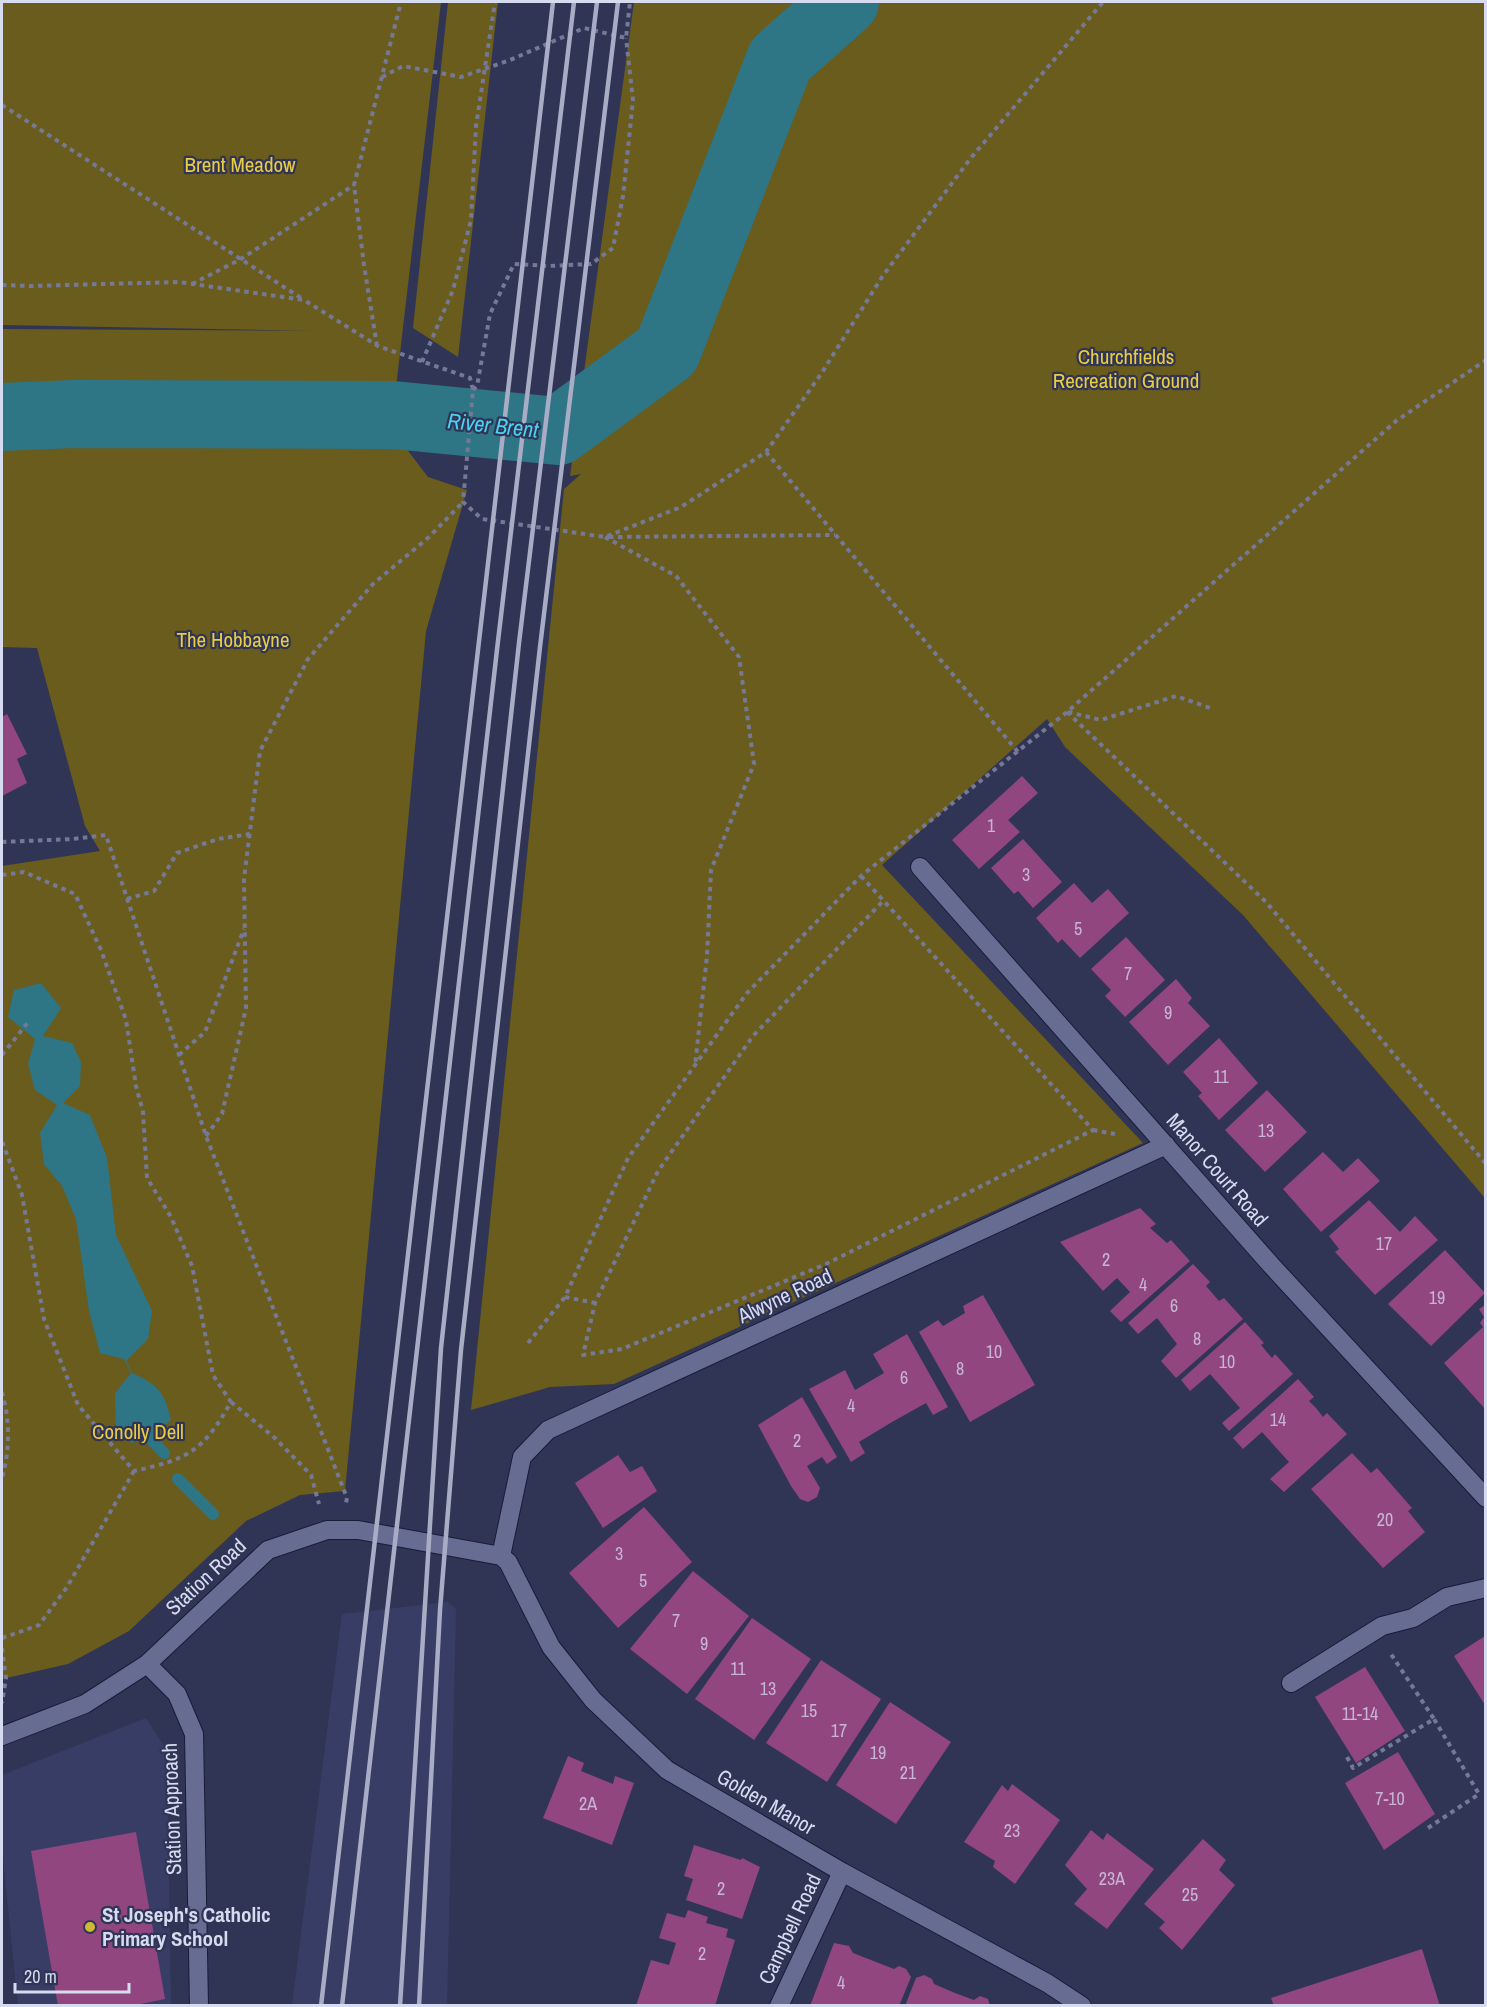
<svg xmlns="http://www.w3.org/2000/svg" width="1487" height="2007" font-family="'Archivo Narrow',sans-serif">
	<rect width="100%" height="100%" fill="#303556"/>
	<path fill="#383d65" d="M448 1602 456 1609 447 2005H292L342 1614Z
		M146 1718 167 1751 171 2005H18L2 1848V1775Z"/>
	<path fill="#6a5c1d" d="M2 2H441L395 396 2 400V329L315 331 2 325Z
		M448 2H498L458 357 413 328Z
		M634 2H1485V1198L1243 915 1065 747 1047 719 882 865 1143 1143 614 1384 550 1387 471 1410 564 489 581 474 570 476Z
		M402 443 428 477 467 490 426 631 345 1491 300 1495 246 1521 129 1631 68 1664 2 1679V866L100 851 85 826 37 648 2 647V446L171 448Z"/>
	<path fill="#2e7586" d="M41 983 61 1008 43 1036 72 1043 81 1062 80 1086 63 1103 90 1115 107 1158 116 1235 152 1311 148 1339 126 1361 132 1373C157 1384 165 1392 171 1420L150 1438 132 1443 116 1434 115 1393 131 1373 124 1359 100 1353 89 1311 76 1219 62 1186 44 1164 40 1133 57 1105 35 1090 28 1064 35 1039 8 1017 14 990Z"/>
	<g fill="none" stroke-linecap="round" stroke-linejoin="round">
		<path stroke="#2e7586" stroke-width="12" d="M150 1438 164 1453
			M178 1479 213 1514"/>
		<path stroke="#2e7586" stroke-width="68" d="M2 417 74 414 393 415 558 431 667 351 780 60 845 2"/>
	</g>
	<path fill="#91467f" d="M7 714 27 754 17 759 27 783 2 796V717Z
		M1022 776 1038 793 1008 820 1020 832 979 869 952 840Z
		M1023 839 1062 882 1033 908 1018 891 1014 894 991 868Z
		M1074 883 1092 903 1108 889 1129 913 1080 958 1062 939 1058 943 1036 918Z
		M1126 937 1165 980 1125 1017 1105 996 1111 990 1091 969Z
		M1176 979 1192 998 1188 1003 1210 1026 1168 1065 1129 1022Z
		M1219 1038 1258 1083 1219 1120 1198 1096 1202 1093 1183 1072Z
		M1267 1090 1307 1132 1265 1172 1225 1130Z
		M1323 1152 1343 1172 1358 1158 1380 1181 1321 1232 1283 1189Z
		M1369 1200 1400 1232 1415 1216 1438 1240 1375 1295 1335 1252 1339 1249 1329 1236Z
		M1140 1208 1156 1224 1150 1228 1167 1243 1171 1240 1190 1261 1121 1322 1110 1311 1130 1292 1117 1278 1103 1291 1060 1242Z
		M1445 1250 1485 1293 1431 1346 1388 1304Z
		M1193 1264 1210 1282 1206 1286 1219 1301 1224 1298 1243 1319 1176 1378 1161 1361 1177 1344 1157 1318 1138 1334 1128 1323Z
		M983 1295 1035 1385 970 1422 919 1332 938 1320 943 1326 965 1313 963 1306Z
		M1485 1305V1409L1444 1363 1483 1327 1480 1323 1484 1317 1479 1309Z
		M1245 1322 1264 1343 1261 1345 1266 1351 1272 1358 1275 1354 1293 1374 1229 1431 1222 1423 1240 1408 1210 1374 1190 1391 1181 1380Z
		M907 1334 948 1407 933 1415 926 1403 892 1422 859 1442 865 1453 851 1462 809 1389 845 1370 855 1390 884 1373 873 1354Z
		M1298 1379 1314 1397 1309 1401 1316 1408 1323 1417 1327 1413 1347 1434 1284 1492 1270 1479 1289 1462 1262 1432 1243 1449 1233 1438Z
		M802 1397 837 1457 827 1464 822 1457 807 1466 820 1488 817 1497 808 1502 800 1499 791 1486 758 1425Z
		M1352 1453 1371 1473 1377 1468 1412 1508 1408 1511 1425 1532 1383 1568 1311 1489Z
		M618 1455 630 1472 642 1466 657 1491 603 1528 575 1483Z
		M644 1507 692 1562 618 1628 569 1573Z
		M693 1571 749 1616 687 1694 630 1649Z
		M752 1618 811 1659 754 1740 695 1699Z
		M1485 1636V1705L1454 1656Z
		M821 1660 881 1699 827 1782 766 1743Z
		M1365 1667 1405 1731 1356 1763 1315 1697Z
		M890 1702 951 1742 896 1824 836 1785Z
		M1398 1752 1435 1814 1384 1850 1345 1783Z
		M568 1756 584 1763 581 1771 613 1784 615 1776 634 1783 612 1845 543 1818Z
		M1012 1784 1060 1820 1015 1884 993 1867 995 1861 964 1842 1002 1785 1008 1791Z
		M1091 1830 1103 1840 1107 1833 1154 1869 1107 1929 1074 1904 1087 1889 1065 1865Z
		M136 1832 165 1999 131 2006H58L31 1851Z
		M1203 1839 1226 1860 1219 1870 1235 1885 1182 1950 1159 1928 1165 1922 1144 1904Z
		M694 1845 741 1860 742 1858 760 1867 742 1919 686 1900 693 1879 684 1876Z
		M688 1910 708 1917 706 1923 728 1929 726 1937 735 1940 715 2006H636L651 1960 669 1965 676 1943 659 1938 667 1913 685 1918Z
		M834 1943 849 1946 853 1953 894 1969 899 1966 906 1969 911 1977 899 2006H810Z
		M1422 1949 1440 2006H1274L1271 1998Z
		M924 1975 932 1979 934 1984 955 1993 974 2000 980 1996 988 1999 990 2006H905L916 1978Z"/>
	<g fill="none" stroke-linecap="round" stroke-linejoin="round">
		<defs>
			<path id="minor" d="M920 867 1271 1265 1486 1498
				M501 1556 522 1457 548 1430 1166 1145
				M501 1556 508 1562 551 1647 593 1700 667 1770 842 1872 1047 1983 1082 2006
				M147 1664 177 1694 194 1734 199 2006
				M1291 1683 1382 1626 1413 1618 1447 1597 1486 1588
				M2 1736 85 1704 147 1664 268 1550 327 1530H358L501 1556
				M779 2006 842 1872"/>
		</defs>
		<use href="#minor" stroke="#191b3a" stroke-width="20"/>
		<path stroke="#757996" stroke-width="4" stroke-dasharray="4.5 4.5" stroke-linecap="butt" d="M382 77 403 66 461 77 510 60 584 28 626 38 630 2
			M2 105 301 298
			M192 284 241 259 354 185
			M2 285 30 286 179 282 304 300 378 346 470 378 473 390 463 502 482 519 605 537 681 507 766 452 821 374 882 277 970 159 1103 2
			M377 346 364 265 354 185 401 2
			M422 362 453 290 471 220 476 126 495 2
			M473 390 477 386 490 314 514 264 548 266 591 264 613 248 623 196 633 100 626 38
			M766 452 1018 752
			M605 537 676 576 739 657 754 764 711 870 707 956 695 1066
			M609 537 835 535
			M1067 712 1266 902 1486 1164
			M1068 712 1101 720 1176 696 1213 709
			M2 842 73 839 106 835 206 1136 347 1498 346 1503
			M2 875 24 872 75 894 101 950 126 1020 136 1086 143 1112 147 1178 171 1217 192 1266 213 1375 231 1402C203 1451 189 1459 134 1471L78 1405 44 1319 22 1195 2 1141
			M861 876 1093 1130 826 1264 622 1349 583 1355 595 1303 658 1171 753 1036 883 901
			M127 899 154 891 177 853 218 839 250 834
			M2 1055 29 1021
			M179 1055 205 1032 244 929
			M1093 1130 1115 1134
			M206 1136 222 1114 246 1008 244 879 260 751 308 659 373 584 429 537 463 502
			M565 1297 595 1303
			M528 1343 565 1297 628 1158 747 993 861 876 1067 712 1396 421 1486 360
			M2 1392C10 1419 10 1451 2 1478
			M231 1402 275 1438 311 1475 319 1504
			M2 1638 39 1625 67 1587 134 1471
			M2 1648 6 1678 2 1703
			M1347 1757 1353 1768 1434 1719 1391 1654
			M1428 1828 1479 1794 1434 1719"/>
		<use href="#minor" stroke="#676d92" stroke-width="18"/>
		<path stroke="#a8acc4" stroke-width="4.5" d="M321 2006 553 2
			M342 2006 498 641 574 2
			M400 2006 441 1348 519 643 597 2
			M419 2006 440 1610 461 1350 540 647 618 2"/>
	</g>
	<circle fill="#d1b736" stroke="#303556" stroke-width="2" cx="90" cy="1927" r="6"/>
	<g text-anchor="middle" stroke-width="4.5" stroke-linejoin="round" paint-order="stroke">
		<g font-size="18" fill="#c6b6d4">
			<text x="991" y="832">1</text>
			<text x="1026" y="881">3</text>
			<text x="1078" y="935">5</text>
			<text x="1128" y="980">7</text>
			<text x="1168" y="1019">9</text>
			<text x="1221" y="1083">11</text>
			<text x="1266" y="1137">13</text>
			<text x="1384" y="1250">17</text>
			<text x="1106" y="1266">2</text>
			<text x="1143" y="1291">4</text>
			<text x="1437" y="1304">19</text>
			<text x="1174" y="1312">6</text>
			<text x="1197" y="1345">8</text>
			<text x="994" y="1358">10</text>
			<text x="1227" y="1368">10</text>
			<text x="960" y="1375">8</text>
			<text x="904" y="1384">6</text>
			<text x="851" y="1412">4</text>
			<text x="1278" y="1426">14</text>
			<text x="797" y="1447">2</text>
			<text x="1385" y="1526">20</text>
			<text x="619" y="1560">3</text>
			<text x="643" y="1587">5</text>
			<text x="676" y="1627">7</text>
			<text x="704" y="1650">9</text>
			<text x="738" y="1675">11</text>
			<text x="768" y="1695">13</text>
			<text x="809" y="1717">15</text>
			<text x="1360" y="1720">11-14</text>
			<text x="839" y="1737">17</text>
			<text x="878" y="1759">19</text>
			<text x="908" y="1779">21</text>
			<text x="1390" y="1805">7-10</text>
			<text x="588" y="1810">2A</text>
			<text x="1012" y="1837">23</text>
			<text x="1112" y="1885">23A</text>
			<text x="721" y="1895">2</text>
			<text x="1190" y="1901">25</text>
			<text x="702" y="1960">2</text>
			<text x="841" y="1989">4</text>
		</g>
		<g font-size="21" fill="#e9cc41" stroke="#303556">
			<text x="240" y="172">Brent Meadow</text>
			<text x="1126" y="364">Churchfields<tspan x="1126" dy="24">Recreation Ground</tspan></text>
			<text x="233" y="647">The Hobbayne</text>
			<text x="138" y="1439">Conolly Dell</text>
		</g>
		<g font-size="21" fill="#d7dbf0" stroke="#303556">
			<text transform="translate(1217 1170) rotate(49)" y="7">Manor Court Road</text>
			<text transform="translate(785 1296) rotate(-25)" y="7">Alwyne Road</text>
			<text transform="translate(206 1577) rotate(-43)" y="7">Station Road</text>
			<text transform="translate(766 1802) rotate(30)" y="7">Golden Manor</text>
			<text transform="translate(172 1809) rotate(-92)" y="7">Station Approach</text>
			<text transform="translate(790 1929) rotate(-65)" y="7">Campbell Road</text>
		</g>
		<g font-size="21" font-weight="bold" fill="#d7dbf0" stroke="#303556" text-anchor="start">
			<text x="102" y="1922">St Joseph's Catholic<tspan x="102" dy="24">Primary School</tspan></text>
		</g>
		<g font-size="22" font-style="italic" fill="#49d2f2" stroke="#303556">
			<text transform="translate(493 425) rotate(6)" y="8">River Brent</text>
		</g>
	</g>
	<rect width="1487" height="2007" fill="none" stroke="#d7dbf0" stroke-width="6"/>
	<path d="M15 1983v9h114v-9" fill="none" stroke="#d7dbf0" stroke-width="3"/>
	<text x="24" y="1983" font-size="18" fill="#d7dbf0" stroke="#303556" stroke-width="4.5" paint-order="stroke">20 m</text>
</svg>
